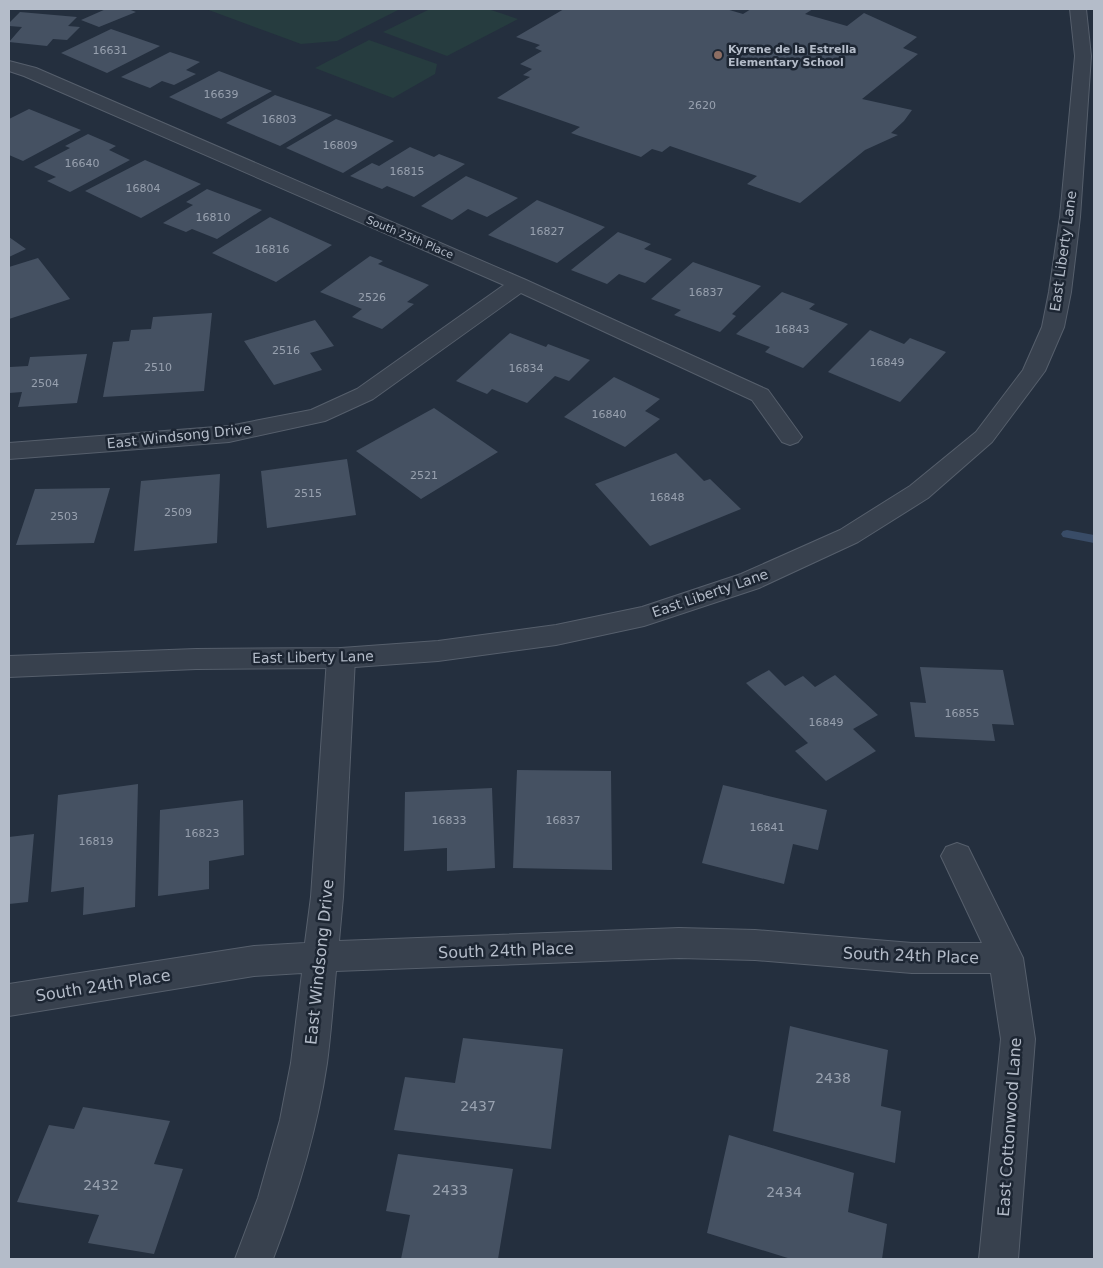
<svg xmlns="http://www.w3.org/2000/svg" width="1103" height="1268" font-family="'DejaVu Sans',sans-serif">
	<rect width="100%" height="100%" fill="#242f3e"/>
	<path fill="#263c3f" d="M206 9H400L337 41 301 44Z
		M430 9H488L518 19 447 56 383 32Z
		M369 40 437 64 435 74 393 98 315 68Z"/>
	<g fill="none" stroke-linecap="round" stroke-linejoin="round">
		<path fill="#394c67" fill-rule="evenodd" d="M1067 530 1094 535V543L1063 537 1061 534 1063 531Z"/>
	</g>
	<path fill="#455162" d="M106 9H128L136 12 99 27 81 20Z
		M564 9H726L743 14 751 9H813L805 14 847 26 864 13 917 37 903 48 918 54 862 99 912 110 904 121 891 133 898 135 865 150 800 203 747 184 757 176 670 146 662 152 652 149 641 157 571 133 580 127 497 98 530 77 523 75 532 69 520 64 542 51 535 48 540 45 516 37Z
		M20 12 77 17 68 26 80 27 67 40 53 39 47 46 9 42 22 27 9 26V23Z
		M111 29 160 46 107 73 61 53Z
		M170 52 200 62 186 70 196 74 174 85 162 81 150 88 121 77Z
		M219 71 272 91 221 119 169 97Z
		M275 95 332 115 280 146 226 123Z
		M29 109 81 130 23 161 9 155V119Z
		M336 119 394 141 343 173 286 148Z
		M88 134 116 146 109 150 130 160 70 192 47 181 56 177 34 167 70 148 65 146Z
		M410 147 434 157 439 154 465 164 414 197 387 186 382 189 350 176 372 163 379 166Z
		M145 160 201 184 141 218 85 191Z
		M466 176 518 198 487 217 468 209 452 220 421 206Z
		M207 189 262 210 217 239 192 229 186 232 163 223 193 205 186 202Z
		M537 200 605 227 557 263 488 235Z
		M270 217 332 245 276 282 212 253Z
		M618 232 651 244 644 249 672 259 645 283 619 274 607 284 571 270Z
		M9 237 26 249 9 257Z
		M370 256 383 261 378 264 429 285 407 302 414 304 382 329 352 317 362 309 320 292Z
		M38 258 70 299 9 319V267Z
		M693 262 761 286 732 314 736 316 720 332 674 315 681 310 651 299Z
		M782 292 815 304 809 309 848 324 803 368 765 352 770 347 736 334Z
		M212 313 204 391 103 397 113 342 129 341 131 330 151 329 153 317Z
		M315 320 334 346 310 353 322 370 274 385 244 341Z
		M870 330 904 344 910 338 946 352 900 402 828 372Z
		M510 333 546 347 548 344 590 360 569 381 555 376 527 403 492 389 487 394 456 381Z
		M87 354 77 403 18 407 22 392 9 393 10 367 28 366 30 357Z
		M614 377 660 399 645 411 660 419 625 447 564 417Z
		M434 408 498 452 421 499 356 451Z
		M676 453 704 481 710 479 741 509 650 546 595 484Z
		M347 459 356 515 267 528 261 471Z
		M220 474 217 543 134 551 141 481Z
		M110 488 94 543 16 545 35 489Z
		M920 667 1003 670 1014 725 992 724 995 741 915 737 910 702 926 703Z
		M769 670 785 686 803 676 815 687 835 675 878 715 853 729 876 751 826 781 795 751 808 743 746 683Z
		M517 770 611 771 612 870 513 868Z
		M138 784 135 907 83 915 84 887 51 892 58 795Z
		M723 785 827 810 818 850 793 844 784 884 702 863Z
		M492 788 495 868 447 871V848L404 851 405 792Z
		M243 800 244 855 209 861V889L158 896 160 810Z
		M34 834 28 902 9 904V837Z
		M790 1026 888 1050 881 1106 901 1111 895 1163 773 1131Z
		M463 1038 563 1049 551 1149 394 1130 405 1077 455 1083Z
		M83 1107 170 1121 154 1164 183 1169 154 1254 88 1243 99 1215 17 1202 49 1125 74 1129Z
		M729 1135 854 1173 848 1212 887 1224 882 1259H791L707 1233Z
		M398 1154 513 1169 498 1259H401L410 1215 386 1211Z"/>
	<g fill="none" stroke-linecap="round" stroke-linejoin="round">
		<defs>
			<path id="minor" d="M9 61 36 68 526 280 768 390 802 437 798 442 790 445 782 442 752 400 521 293 373 399 325 421 229 442 9 459V443L229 426 311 410 357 389 504 285 24 76 9 71Z
				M341 648 351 651 355 658 343 897 339 941 679 928 755 930 912 943H982L941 856 946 847 957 843 968 847 1023 958 1035 1039 1018 1259H979L1001 1039 991 973H912L755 960 679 958 336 971C333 1002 331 1033 327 1063 317 1131 297 1196 273 1259H235L258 1198 280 1120 291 1063 302 973 254 976 9 1016V984L254 946 305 943 311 897 327 658 331 651Z"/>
			<path id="tertiary" d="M1070 9H1086L1091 56 1080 217 1071 292 1064 327 1045 371 992 442 928 498 858 542 759 588 644 626 556 645 438 661 341 668 196 669 9 677V656L196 649 341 648 438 641 556 625 642 607 741 574 840 530 910 486 976 432 1023 370 1042 327 1049 292 1060 217 1075 56Z"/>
		</defs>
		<use href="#minor" stroke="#565f6c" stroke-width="2"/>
		<use href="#tertiary" stroke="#565f6c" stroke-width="2"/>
		<use href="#minor" fill="#38414e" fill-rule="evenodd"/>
		<use href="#tertiary" fill="#38414e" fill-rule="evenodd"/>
	</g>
	<circle fill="#8d6e63" stroke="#1d2633" stroke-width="2" cx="718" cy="55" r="5"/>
	<g text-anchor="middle" stroke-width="5" stroke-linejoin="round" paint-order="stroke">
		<g font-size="11" font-weight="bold" fill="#b4bcc9" stroke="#1d2633" text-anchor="start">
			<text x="728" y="53">Kyrene de la Estrella<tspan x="728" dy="13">Elementary School</tspan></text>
		</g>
		<g font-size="11" fill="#98a1af">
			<text x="110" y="54">16631</text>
			<text x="221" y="98">16639</text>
			<text x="702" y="109">2620</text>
			<text x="279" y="123">16803</text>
			<text x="340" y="149">16809</text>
			<text x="82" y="167">16640</text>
			<text x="407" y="175">16815</text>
			<text x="143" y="192">16804</text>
			<text x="213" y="221">16810</text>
			<text x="547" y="235">16827</text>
			<text x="272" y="253">16816</text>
			<text x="706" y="296">16837</text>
			<text x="372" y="301">2526</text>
			<text x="792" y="333">16843</text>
			<text x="286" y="354">2516</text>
			<text x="887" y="366">16849</text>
			<text x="158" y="371">2510</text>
			<text x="526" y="372">16834</text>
			<text x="45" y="387">2504</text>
			<text x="609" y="418">16840</text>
			<text x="424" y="479">2521</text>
			<text x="308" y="497">2515</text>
			<text x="667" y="501">16848</text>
			<text x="178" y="516">2509</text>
			<text x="64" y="520">2503</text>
			<text x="962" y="717">16855</text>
			<text x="826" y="726">16849</text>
			<text x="449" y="824">16833</text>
			<text x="563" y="824">16837</text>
			<text x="767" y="831">16841</text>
			<text x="202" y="837">16823</text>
			<text x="96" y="845">16819</text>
		</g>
		<g font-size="11" fill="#b4bcc9" stroke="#1d2633">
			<text transform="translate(410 237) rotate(23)" y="4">South 25th Place</text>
		</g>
		<g font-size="14" fill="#b4bcc9" stroke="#1d2633">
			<text transform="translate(1063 251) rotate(-82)" y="5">East Liberty Lane</text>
			<text transform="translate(179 436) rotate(-6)" y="5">East Windsong Drive</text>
			<text transform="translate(710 593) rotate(-19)" y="5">East Liberty Lane</text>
			<text transform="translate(313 657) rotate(-1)" y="5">East Liberty Lane</text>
		</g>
		<g font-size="14" fill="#98a1af">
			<text x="833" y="1083">2438</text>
			<text x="478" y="1111">2437</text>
			<text x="101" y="1190">2432</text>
			<text x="450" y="1195">2433</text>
			<text x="784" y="1197">2434</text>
		</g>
		<g font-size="16" fill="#b4bcc9" stroke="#1d2633">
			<text transform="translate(506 950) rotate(-2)" y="6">South 24th Place</text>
			<text transform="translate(911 955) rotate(2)" y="6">South 24th Place</text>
			<text transform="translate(319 962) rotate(-84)" y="6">East Windsong Drive</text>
			<text transform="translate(103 985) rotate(-9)" y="6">South 24th Place</text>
			<text transform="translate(1009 1127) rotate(-86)" y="6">East Cottonwood Lane</text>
		</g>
	</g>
	<rect width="1103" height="1268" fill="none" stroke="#b4bcc9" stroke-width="20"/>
</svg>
